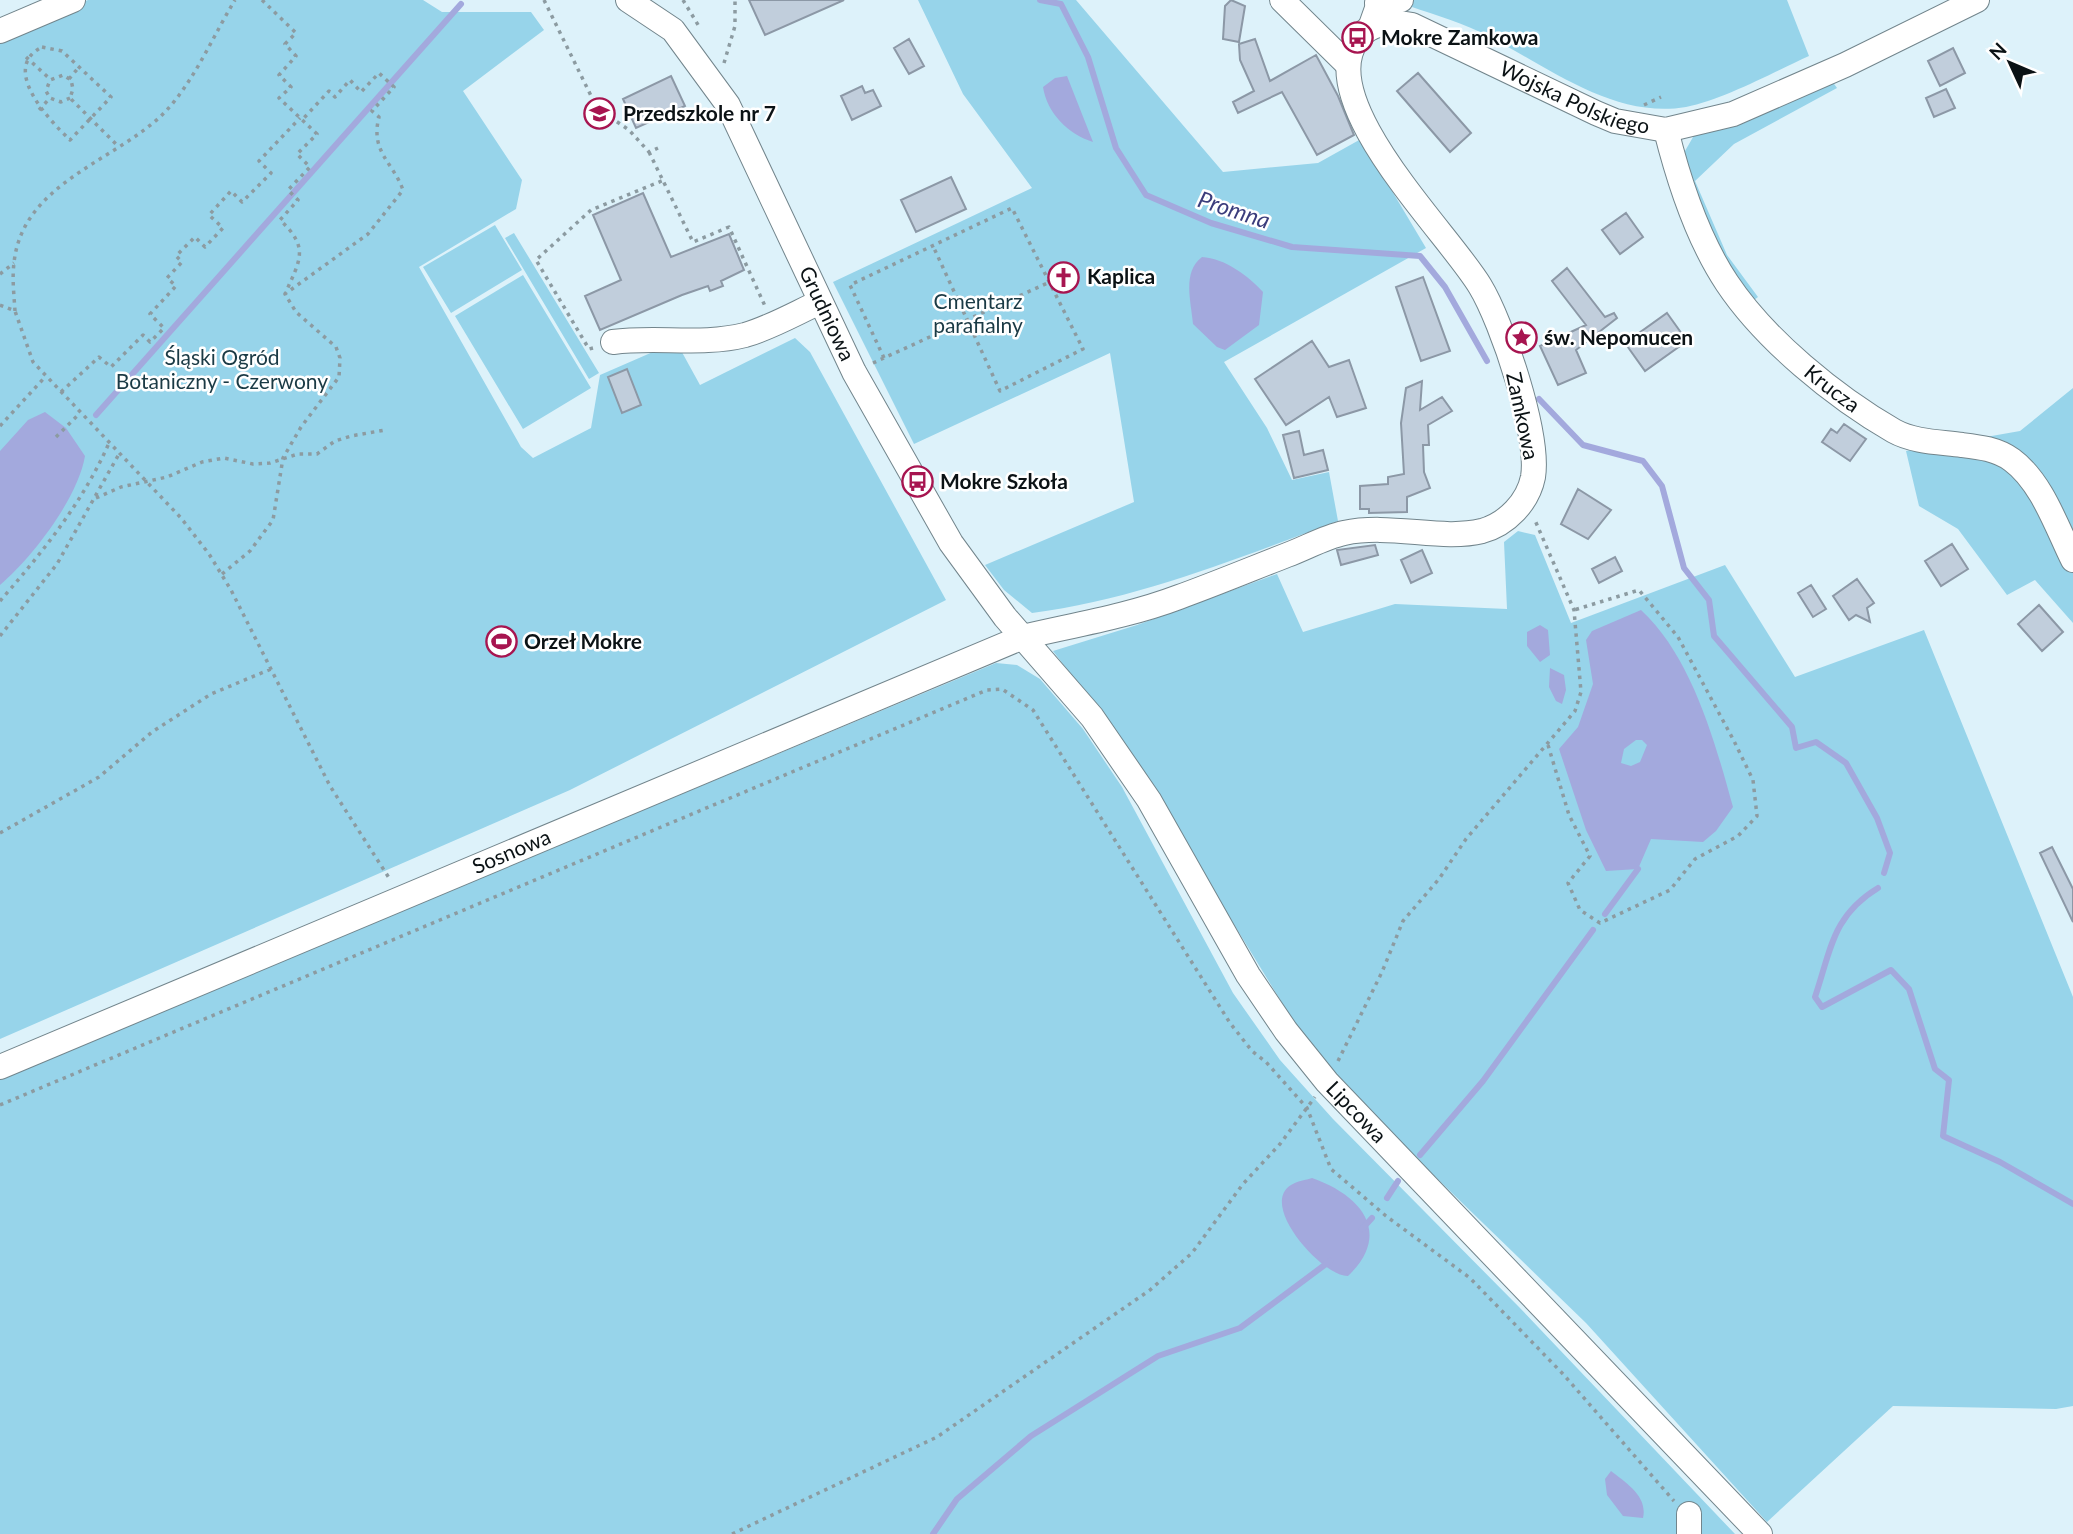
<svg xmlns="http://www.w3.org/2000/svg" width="2073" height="1534" font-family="Lato,sans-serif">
	<rect width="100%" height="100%" fill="#ddf2fa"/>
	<path fill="#97d4ea" d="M88 0H423L442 12H531L544 30 463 91 522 180 516 209 419 267 521 447 533 458 591 428 600 375 662 348 678 345 700 385 795 338 810 352 946 600 570 790 0 1039V38Z
		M918 0H1076L1223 172 1318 163 1361 139 1426 248 1224 362 1267 428 1292 480 1329 472 1338 521C1238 558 1138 599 1032 613L1004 590 985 565 1134 502 1110 353 914 444 833 282 1032 188 963 94Z
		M1401 0H1787L1809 56C1774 72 1723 100 1686 107 1611 120 1542 62 1480 32 1455 20 1426 12 1400 3Z
		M1832 81 1837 88 1734 144 1695 181 1727 255 1758 297 1750 303 1724 271 1684 175 1685 151 1696 132Z
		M495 225 522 270 451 313 423 267Z
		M514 233 599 373 589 379 505 238Z
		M523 275 591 388 523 429 455 316Z
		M2073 388V623L2035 580 2007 595 1958 529 1919 506 1906 451 2020 431Z
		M1518 531 1535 535 1571 623 1725 565 1795 677 1924 630 2073 997V1406L2056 1409 1893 1406 1767 1522 1586 1323 1354 1098 1314 1055 1121 740 1053 651 1137 625 1277 574 1303 632 1395 604 1507 609 1504 542Z
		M996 663 1017 665 1040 679 1083 729 1122 787 1233 993 1280 1060 1333 1119 1519 1307 1735 1534H0V1078Z"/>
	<path fill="#a3a9dd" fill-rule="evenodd" d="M1067 76 1093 142C1068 134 1047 113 1043 87L1055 78Z
		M1202 257C1224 258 1249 276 1263 292L1259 325 1225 350 1217 347 1193 324C1191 301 1182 272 1202 257Z
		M45 412 66 428 85 456C78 498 32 558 0 585V451L28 420Z
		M1641 610C1692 657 1715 742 1733 807L1716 831 1703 842 1651 839 1638 869 1606 871 1586 830 1559 749 1578 727 1593 684 1586 640 1592 631ZM1636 740H1642L1647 745 1640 762 1631 766 1621 763 1624 749Z
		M1540 625 1548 630 1550 655 1540 662 1527 646V632Z
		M1550 668 1564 675 1566 690 1562 704 1556 701 1549 687Z
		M1312 1178C1361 1195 1393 1233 1348 1276 1323 1277 1258 1205 1291 1185 1297 1181 1306 1180 1312 1178Z
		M1611 1471C1626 1483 1648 1496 1643 1518L1623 1516 1607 1495 1605 1479Z"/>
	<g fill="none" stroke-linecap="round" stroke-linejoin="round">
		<path stroke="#a3a9dd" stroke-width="6" d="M1040 0 1061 4 1088 57 1116 148 1146 195 1211 223 1292 247 1420 256 1445 287 1487 361
			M1539 399 1583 445 1643 461 1662 486 1684 568 1709 600 1714 636 1792 727 1796 748 1816 742 1846 763 1877 818 1890 853 1884 873
			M96 415 461 4
			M1878 888C1832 916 1831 950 1815 997L1822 1007 1891 970 1909 989 1935 1069 1949 1080 1943 1136 2000 1162 2073 1204
			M1605 914 1638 869
			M1420 1155 1483 1081 1593 930
			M1387 1198 1398 1181
			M1362 1229 1372 1218
			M933 1534 957 1499 1031 1436 1158 1356 1240 1328 1330 1261"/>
	</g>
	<path fill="#c1cedc" stroke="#8c98a6" stroke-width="2" d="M749 0H844L765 35Z
		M1231 0 1245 6 1239 42 1223 39 1225 6Z
		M909 39 924 66 909 74 894 48Z
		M1255 39 1270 81 1316 55 1338 96 1354 135 1317 155 1282 92 1238 113 1233 102 1254 91 1240 60 1239 44Z
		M1953 48 1965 73 1940 86 1928 61Z
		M1418 73 1471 133 1450 152 1397 91Z
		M671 76 685 106 636 128 623 99Z
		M862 86 865 93 873 90 881 106 852 120 841 96Z
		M1946 89 1955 108 1934 117 1926 98Z
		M951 177 966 209 916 232 901 200Z
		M643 193 671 257 729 234 744 270 721 281 723 286 710 291 708 286 682 295 600 330 585 296 621 280 593 215Z
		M1626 213 1643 237 1620 254 1602 230Z
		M1067 266 1074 281 1061 287 1054 273Z
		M1567 268 1605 317 1614 313 1617 318 1576 350 1586 373 1558 385 1540 346 1586 325 1552 281Z
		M1423 277 1450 351 1421 361 1396 287Z
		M1667 313 1687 341 1645 371 1625 343Z
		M1312 341 1329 367 1349 360 1366 408 1337 417 1329 397 1286 425 1255 379Z
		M627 369 641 405 622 413 608 377Z
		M1422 381 1420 410 1442 397 1452 411 1428 425 1429 445H1423L1424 472 1430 488 1407 497V512L1369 513V509H1360V486L1388 484V477L1404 474 1401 423 1406 388Z
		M1844 424 1866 439 1850 461 1822 442 1831 429 1837 433Z
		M1299 431 1304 455 1323 450 1328 470 1294 478 1283 435Z
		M1578 489 1611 510 1588 539 1561 524Z
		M1952 544 1968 569 1941 586 1925 561Z
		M1375 545 1378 555 1341 565 1337 550Z
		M1422 550 1432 573 1411 583 1401 560Z
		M1615 557 1622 571 1599 583 1592 569Z
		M1857 579 1874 603 1867 608 1870 622 1856 615 1849 620 1833 596Z
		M1811 585 1826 609 1813 617 1798 593Z
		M2039 605 2063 632 2042 651 2018 624Z
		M2052 847 2073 889V922L2040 853Z"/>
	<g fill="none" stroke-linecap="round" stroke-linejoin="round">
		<defs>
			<g id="minor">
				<path id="s1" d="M628 0 673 30 728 105 854 372 951 543 1005 617 1092 717 1149 800 1248 975 1286 1031 1327 1082 1760 1534"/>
				<path d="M1282 0 1347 64"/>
				<path d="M1377 3 1401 0"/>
				<path d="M1370 28 1380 0"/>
				<path d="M0 31 73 0"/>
				<path id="s2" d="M1666 130C1679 182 1697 238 1727 283 1765 340 1835 397 1894 431 1914 442 1940 442 1962 445 1979 447 1997 449 2012 460 2042 482 2057 528 2073 560"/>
				<path d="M613 342C656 336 702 346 745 335 770 328 796 313 820 302"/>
				<path id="s3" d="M0 1067 1023 637C1074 625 1129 616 1179 597 1215 584 1251 569 1287 555 1306 548 1325 537 1344 533 1391 523 1441 541 1482 531 1507 524 1528 502 1533 477 1540 435 1502 322 1480 286 1449 234 1313 102 1357 40 1370 21 1392 21 1412 25L1596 113 1615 121 1666 130 1733 114 1845 65 1977 0"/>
				<path d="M1689 1514V1534"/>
			</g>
		</defs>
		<use href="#minor" stroke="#72858c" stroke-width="26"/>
		<path stroke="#8c9ba1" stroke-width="3.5" stroke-dasharray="3.5 5" stroke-linecap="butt" d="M262 0 296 33 285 44 296 56 279 75 291 87 279 98 317 134 297 154 310 167 288 190 298 200 280 220C310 248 300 260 285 294
			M544 0 597 108 629 130 649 152 658 148
			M683 0 700 28
			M42 47 62 51 111 97 70 140C48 119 0 68 42 47Z
			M26 57 50 79
			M724 63 735 26V0
			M69 79 79 67
			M70 98 61 102 50 98 46 91 50 80 63 75 71 80 73 89 70 98 119 147
			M1644 105 1661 97
			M39 110 49 99
			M649 152 693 242 729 227 765 306
			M0 274 14 263
			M0 305 15 311 33 362 181 518 209 554 231 590 330 786 391 881
			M15 311C14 295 12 278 14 263 22 183 116 161 164 113 194 82 213 36 235 0
			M593 348 589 349 536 260 591 210 664 180
			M884 358 850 285 1012 208 1083 349 1000 391 933 246
			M873 363 1054 280
			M61 392 99 357 111 367 143 335 150 342 164 328 150 314 176 286 167 278 182 262 176 256 195 237 205 247 223 228 209 215 231 191 242 202 271 173 259 161 300 118
			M0 426 46 376
			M56 437 80 413
			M96 498 121 487 167 477 202 462 224 458 253 464 270 463 298 454H317L335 441 351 436 385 430
			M222 574 250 551 273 520 283 458 301 427 339 377 340 358 336 347 296 312 285 294 368 234 403 190C393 162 370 152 379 117L372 111 394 87 379 73 361 92 350 80 335 97 329 91 302 120
			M0 601C42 553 83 502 109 443
			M0 636 57 564 119 454
			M1548 745 1569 815 1590 856 1568 883 1580 910 1600 923 1670 890 1695 859 1738 836 1757 816 1753 780 1734 741 1678 637 1639 590 1574 610
			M0 833 99 777 152 732 211 694 271 669
			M1338 1061 1382 972 1403 921 1439 879 1466 839 1575 711 1581 692 1574 610 1534 518
			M0 1105 987 690 1002 689 1033 710 1230 1023 1252 1051 1266 1062 1307 1108 1331 1169 1386 1216 1470 1278 1563 1374 1674 1501
			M732 1534 937 1437 1150 1290 1192 1253 1243 1184 1280 1144 1315 1097"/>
		<use href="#minor" stroke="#fff" stroke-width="24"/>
	</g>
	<defs>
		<symbol id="bus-ring" viewBox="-11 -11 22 22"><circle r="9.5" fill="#fff" stroke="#a71550" stroke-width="1.5"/><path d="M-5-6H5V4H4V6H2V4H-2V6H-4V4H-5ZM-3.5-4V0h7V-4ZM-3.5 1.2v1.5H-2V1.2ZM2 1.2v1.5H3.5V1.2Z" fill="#a71550"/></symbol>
		<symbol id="school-ring" viewBox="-11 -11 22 22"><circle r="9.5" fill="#fff" stroke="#a71550" stroke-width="1.5"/><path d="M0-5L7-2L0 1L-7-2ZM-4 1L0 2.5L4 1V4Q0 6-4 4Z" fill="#a71550"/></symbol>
		<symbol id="church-ring" viewBox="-11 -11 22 22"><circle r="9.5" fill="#fff" stroke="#a71550" stroke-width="1.5"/><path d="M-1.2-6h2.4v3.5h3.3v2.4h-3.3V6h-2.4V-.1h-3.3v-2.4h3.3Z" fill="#a71550"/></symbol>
		<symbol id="sight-ring" viewBox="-11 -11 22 22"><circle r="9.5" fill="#fff" stroke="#a71550" stroke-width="1.5"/><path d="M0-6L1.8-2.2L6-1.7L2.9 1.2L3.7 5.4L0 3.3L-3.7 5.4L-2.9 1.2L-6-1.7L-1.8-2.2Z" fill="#a71550"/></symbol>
		<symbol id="stadium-ring" viewBox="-11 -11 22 22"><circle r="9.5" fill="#fff" stroke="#a71550" stroke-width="1.5"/><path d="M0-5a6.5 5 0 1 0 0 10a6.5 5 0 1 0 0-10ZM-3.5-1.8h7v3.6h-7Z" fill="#a71550"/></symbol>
	</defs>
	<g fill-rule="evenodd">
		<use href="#bus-ring" x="1340" y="20" width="35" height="35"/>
		<use href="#school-ring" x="582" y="96" width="35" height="35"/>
		<use href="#church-ring" x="1046" y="260" width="35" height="35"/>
		<use href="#sight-ring" x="1504" y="320" width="35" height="35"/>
		<use href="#bus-ring" x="900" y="464" width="35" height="35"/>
		<use href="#stadium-ring" x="484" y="624" width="35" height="35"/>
	</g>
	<g text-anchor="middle" stroke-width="5" stroke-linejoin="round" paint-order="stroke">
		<g font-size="21" font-weight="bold" fill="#0b1215" stroke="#fff" text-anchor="start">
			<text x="1381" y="45">Mokre Zamkowa</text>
			<text x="623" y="121">Przedszkole nr 7</text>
			<text x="1087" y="284">Kaplica</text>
			<text x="1544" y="345">św. Nepomucen</text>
			<text x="940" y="489">Mokre Szkoła</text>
			<text x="524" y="649">Orzeł Mokre</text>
		</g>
		<g font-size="21" fill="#0b1215" stroke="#fff">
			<text dy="7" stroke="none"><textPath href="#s3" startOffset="2392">Wojska Polskiego</textPath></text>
			<text dy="7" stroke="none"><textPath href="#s1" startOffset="378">Grudniowa</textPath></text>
			<text dy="7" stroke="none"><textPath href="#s2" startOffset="315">Krucza</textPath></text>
			<text transform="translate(1522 416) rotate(78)" y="7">Zamkowa</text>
			<text dy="7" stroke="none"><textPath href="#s3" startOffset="555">Sosnowa</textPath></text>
			<text dy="7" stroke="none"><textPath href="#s1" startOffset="1340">Lipcowa</textPath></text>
		</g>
		<g font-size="21" fill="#1a3a45" stroke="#fff">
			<text x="978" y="309">Cmentarz<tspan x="978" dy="24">parafialny</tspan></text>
			<text x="222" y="365">Śląski Ogród<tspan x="222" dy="24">Botaniczny - Czerwony</tspan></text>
		</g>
		<g font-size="23" font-style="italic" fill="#3b3d7c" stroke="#fff">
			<text transform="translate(1234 210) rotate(18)" y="8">Promna</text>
		</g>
	</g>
	<g transform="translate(2010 63) rotate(314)" stroke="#ffffff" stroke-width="5" paint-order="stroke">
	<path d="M0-5L12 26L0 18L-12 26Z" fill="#0b1215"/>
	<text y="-10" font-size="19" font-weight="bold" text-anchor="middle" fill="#0b1215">N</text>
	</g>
</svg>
